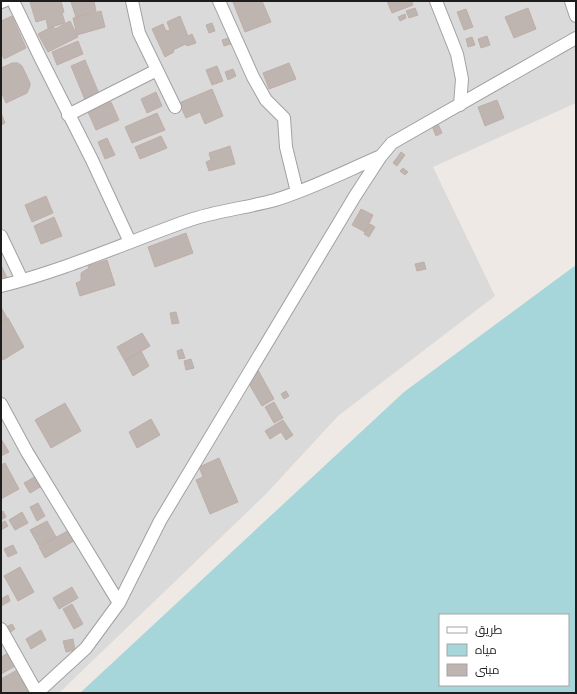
<svg xmlns="http://www.w3.org/2000/svg" width="577" height="694" font-family="Roboto,Cairo,sans-serif">
	<rect width="100%" height="100%" fill="#eee9e4"/>
	<path fill="#dbdadb" d="M1 1H576V103L433 167 495 296 338 416 265 495 59 693H1Z"/>
	<path fill="#a6d5da" fill-rule="evenodd" d="M576 265V693H80L404 392ZM440 615H568V685H440Z"/>
	<path fill="#beb4b0" stroke="#bfaea7" d="M35 1H61L64 12 62 13 65 23 48 28 46 19 36 22 30 2Z
		M74 1H94L96 11 76 17 71 2Z
		M235 1H262L271 22 245 32 233 2Z
		M387 1H412L413 5 392 13Z
		M415 8 418 15 409 18 406 11Z
		M528 8 536 29 514 38 505 17Z
		M466 9 473 27 464 30 457 12Z
		M101 11 105 27 77 35 73 18Z
		M405 14 406 18 400 21 398 17Z
		M12 16 26 48 4 59 1 52V21Z
		M180 16 188 36 192 34 196 43 187 46 186 44 173 50 174 52 165 57 152 29 163 24 166 31 170 30 167 22Z
		M70 21 78 37 48 52 38 34 53 26 55 29Z
		M212 23 215 31 209 33 206 25Z
		M487 36 490 45 481 48 478 39Z
		M232 37 234 43 224 46 222 40Z
		M472 37 475 45 468 47 466 39Z
		M78 41 83 54 57 65 52 52Z
		M85 60 100 96 86 102 71 66Z
		M12 63H18L22 66 30 83V86L27 93 6 103 1 91V68Z
		M289 63 296 79 269 89 263 73Z
		M217 66 223 81 212 85 206 70Z
		M233 69 236 76 228 80 225 72Z
		M212 89 223 116 205 124 200 112 186 118 179 103Z
		M156 92 162 106 147 113 141 99Z
		M497 100 504 118 485 126 478 107Z
		M111 102 119 120 96 130 88 112Z
		M1 113 5 123 1 125Z
		M157 113 165 130 132 143 125 127Z
		M438 124 442 133 436 136 432 126Z
		M161 136 167 148 140 159 135 147Z
		M107 138 115 155 105 159 98 142Z
		M230 146 235 164 209 171 206 162 211 160 209 153Z
		M401 152 405 155 397 166 393 163Z
		M403 168 408 172 405 175 400 171Z
		M46 196 53 213 32 222 25 205Z
		M361 209 373 215 365 232 352 225Z
		M54 217 62 236 41 244 34 226Z
		M370 224 375 227 369 237 364 234Z
		M186 233 193 253 155 267 148 247Z
		M107 260 115 285 80 296 76 283 81 281V273L89 268 88 266Z
		M424 262 426 269 417 271 415 264Z
		M1 265 7 278 1 281Z
		M1 307 7 318 1 322Z
		M176 312 179 323 172 324 170 313Z
		M8 318 24 347 3 360 1 356V322Z
		M142 333 150 346 125 361 117 347Z
		M182 349 185 358 179 359 177 351Z
		M141 351 149 366 133 376 125 361Z
		M191 359 194 368 186 370 184 361Z
		M258 370 274 399 262 406 249 384Z
		M286 391 289 396 284 399 281 394Z
		M274 402 283 418 274 423 265 407Z
		M65 403 81 431 51 448 35 420Z
		M151 419 160 435 137 448 129 432Z
		M283 420 293 435 286 440 281 432 270 439 265 431Z
		M1 439 9 452 1 456Z
		M219 458 238 502 210 514 196 480 203 477 199 467Z
		M5 463 19 489 1 499V465Z
		M36 476 42 486 30 493 24 483Z
		M38 503 45 516 37 521 30 507Z
		M3 511 6 517 1 520V513Z
		M22 512 28 523 15 530 9 520Z
		M5 521 8 526 1 530V523Z
		M47 521 56 537 39 546 30 530Z
		M71 529 77 539 45 558 39 547Z
		M13 545 17 553 8 557 4 549Z
		M20 567 34 592 18 601 4 576Z
		M72 587 78 598 59 609 53 598Z
		M8 595 10 601 1 606V599Z
		M72 604 83 624 74 629 63 609Z
		M12 624 15 629 9 633 6 627Z
		M41 630 46 640 31 649 26 639Z
		M73 639 75 650 66 652 63 641Z
		M10 652 17 665 1 674V657Z
		M19 669 31 691 28 693H1V679Z"/>
	<g fill="none" stroke-linecap="round" stroke-linejoin="round">
		<defs>
			<path id="street" d="M13 1 40 57 92 160 130 242
				M219 1 253 77 266 100 284 118 286 147 297 192
				M436 1 457 54 462 79 460 105
				M571 1 576 16
				M1 2 4 1
				M157 70 175 107
				M68 115 157 70 139 33 132 1
				M1 236 22 280
				M1 286C65 270 125 243 187 221 215 211 246 208 275 200 311 189 346 171 381 156
				M1 404 27 452 119 603
				M1 629 37 693
				M37 693 86 648 119 603 160 521 355 196 381 156 392 143 576 38"/>
		</defs>
		<use href="#street" stroke="#a1a1a1" stroke-width="14"/>
		<use href="#street" stroke="#fff" stroke-width="12"/>
	</g>
	<rect width="577" height="694" fill="none" stroke="#1d1d1d" stroke-width="4"/>
	<rect x="439" y="614" width="130" height="72" fill="#ffffff" stroke="#a5a5a5"/>
	<rect x="447" y="627" width="20" height="6" fill="#ffffff" stroke="#a5a5a5"/>
	<text x="475" y="634" font-size="12" fill="#1d1d1d">طريق</text>
	<rect x="447" y="644" width="20" height="12" fill="#a6d5da" stroke="#a5a5a5"/>
	<text x="475" y="654" font-size="12" fill="#1d1d1d">مياه</text>
	<rect x="447" y="664" width="20" height="12" fill="#beb4b0" stroke="#a5a5a5"/>
	<text x="475" y="674" font-size="12" fill="#1d1d1d">مبنى</text>
</svg>
